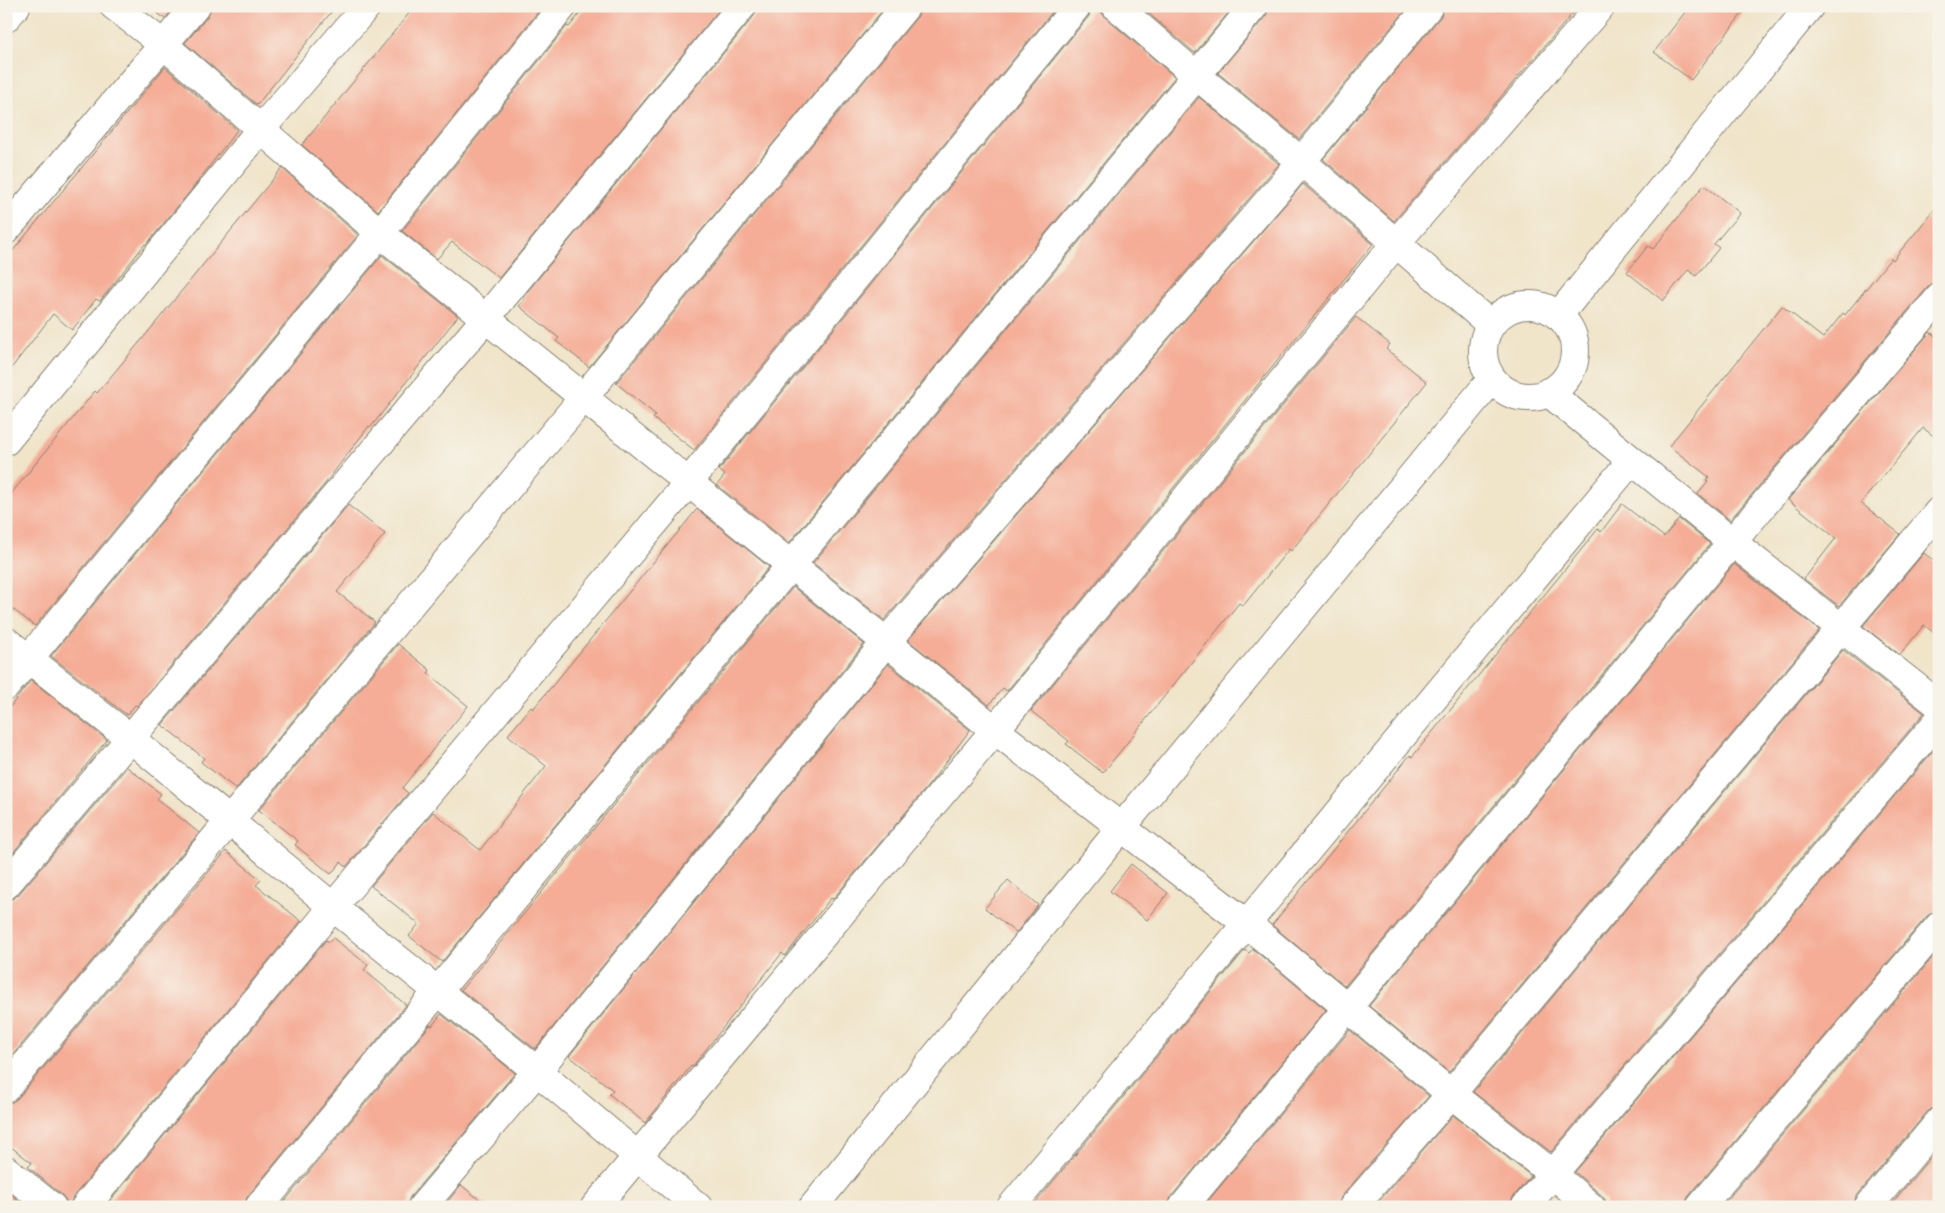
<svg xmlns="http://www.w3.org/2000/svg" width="1945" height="1213" font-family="Pangolin,sans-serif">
	<rect width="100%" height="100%" fill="#f7f3e8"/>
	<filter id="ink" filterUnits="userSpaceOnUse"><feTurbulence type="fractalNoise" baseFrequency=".02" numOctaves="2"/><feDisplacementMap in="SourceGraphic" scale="10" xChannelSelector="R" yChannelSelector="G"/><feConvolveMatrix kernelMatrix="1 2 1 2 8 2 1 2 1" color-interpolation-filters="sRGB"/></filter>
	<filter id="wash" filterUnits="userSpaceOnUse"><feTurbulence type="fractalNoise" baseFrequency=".0096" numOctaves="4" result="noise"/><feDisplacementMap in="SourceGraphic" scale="20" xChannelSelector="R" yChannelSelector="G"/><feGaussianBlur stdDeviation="1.12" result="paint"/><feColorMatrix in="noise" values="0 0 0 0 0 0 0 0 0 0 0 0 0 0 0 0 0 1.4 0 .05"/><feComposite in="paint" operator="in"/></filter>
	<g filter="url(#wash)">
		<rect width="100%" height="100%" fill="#f0e4c9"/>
		<g id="blocks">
			<path fill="#f5ad97" d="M149 6H175L165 19Z
				M211 6H336L257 105 185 43 208 16Z
				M415 6 542 7 378 211 302 145Z
				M591 6H722L499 278 452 242 437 259 402 231 567 26 569 27 585 7Z
				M757 6H886L589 367 556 341 559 338 519 306 525 299 523 297 754 16Z
				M921 6H1057L694 450 653 418 656 415 616 383 918 16Z
				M1092 6H1101V12L1106 18 1175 77 789 543 717 485 725 475 719 470 1089 16Z
				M1140 6H1234L1195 53Z
				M1269 6H1409L1299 139 1218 73 1266 16Z
				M1444 6H1579L1394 221 1323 159 1441 16Z
				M1690 6H1748L1691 80 1654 52Z
				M165 67 237 130 192 189 146 245 145 244 100 301 96 299 72 330 53 314 6 375V259Z
				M1199 97 1279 164 884 620 813 563Z
				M282 168 358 235 35 626 6 604V500L95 391 97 393 144 337Z
				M1303 184 1373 244 1007 691 1003 688 989 705 908 640Z
				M1704 185 1740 213 1714 244 1719 248 1696 276 1688 270 1663 301 1627 272 1648 246 1653 249Z
				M1939 204V277L1927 288 1730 520 1698 494 1708 482 1706 481 1709 477 1669 446 1782 306 1823 338 1843 313 1845 315 1891 258 1893 260Z
				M382 255 458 316 371 427 369 426 324 485 137 706 135 705 127 715 51 656Z
				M1356 317 1390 344 1386 349 1427 382 1291 551 1289 549 1243 606 1239 603 1103 773 1066 744 1069 741 1031 711Z
				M1930 332 1939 339V440L1923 428 1861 503 1900 534 1839 606 1804 579 1836 538 1788 500Z
				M1622 504 1664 537 1679 519 1710 544 1345 986 1272 925 1410 755 1412 757 1598 529 1601 532Z
				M348 505 385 534 337 592 375 622 236 789 201 762 204 758 162 725Z
				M697 509 769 567 442 962 409 936 419 924 371 886 433 812 480 850 546 766 508 735 531 707 533 709 558 679Z
				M1924 553 1939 565V637L1924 625 1900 655 1863 626Z
				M1734 564 1819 630 1449 1072 1369 1006Z
				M793 587 864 644 535 1049 461 990Z
				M398 644 430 670 428 673 468 706 402 788 408 793 346 867 341 862 331 874 295 845 298 841 259 810Z
				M1843 650 1924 713 1551 1152 1473 1092Z
				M888 664 970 730 928 786 833 899 831 898 785 956 782 953 696 1062 692 1067 691 1066 645 1123 609 1094 613 1090 569 1056Z
				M31 680 107 740 6 861V712Z
				M1939 744V911L1933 912 1927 916 1688 1197 1685 1207H1606V1201L1601 1195 1575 1172Z
				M127 767 161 794 157 799 199 833 6 1063V900L12 899 18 895Z
				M226 851 261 880 256 885 301 921 73 1197 70 1207H67L66 1201 62 1195 28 1167 32 1163 6 1143V1103L12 1102 18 1098Z
				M1131 864 1168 893 1147 920 1110 891Z
				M1008 880 1038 905 1016 933 985 908Z
				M333 938 368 965 364 970 406 1005 247 1197 244 1207H105L326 940 329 942Z
				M1253 949 1326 1010 1171 1197 1168 1207H1032L1245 950 1249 953Z
				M1939 950V1107L1933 1108 1927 1112 1856 1197 1853 1207H1721Z
				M441 1014 515 1073 410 1197 407 1207H280L430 1025 432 1026Z
				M1350 1030 1429 1096 1341 1197 1338 1207H1203Z
				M1453 1115 1531 1176 1513 1197 1510 1207H1374Z
				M1939 1147V1207H1889Z
				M461 1185 489 1207H443Z
				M8 1192 27 1207H6V1194Z"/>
		</g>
	</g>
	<g filter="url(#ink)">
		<use href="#blocks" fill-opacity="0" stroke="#868072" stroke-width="1"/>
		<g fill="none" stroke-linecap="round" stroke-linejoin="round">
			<defs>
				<path id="street" d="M114 6 164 45 380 233 995 730 1247 924 1451 1094 1553 1174 1591 1207
					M1116 6 1197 76 1301 161 1491 325
					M6 18 16 6
					M6 230 196 6
					M1483 351a46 46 0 1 1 92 0a46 46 0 1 1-92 0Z
					M1558 316 1810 6
					M1548 392 1732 542 1939 705
					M6 441 260 130 367 6
					M6 641 130 738 333 907 537 1071 698 1207
					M6 686 380 233 563 6
					M6 885 486 318 742 6
					M6 1088 584 397 906 6
					M6 1170 52 1207
					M85 1207 333 907 688 483 1077 6
					M259 1207 1254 6
					M422 1207 537 1071 886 642 1282 185 1429 6
					M595 1207 995 730 1396 243 1601 6
					M813 1207 1121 828 1492 379
					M1011 1207 1631 461
					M1183 1207 1732 542 1939 298
					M1353 1207 1451 1094 1939 511
					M1525 1207 1939 720
					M1700 1207 1939 926
					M1868 1207 1939 1122"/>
			</defs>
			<use href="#street" stroke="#868072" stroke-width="30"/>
			<use href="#street" stroke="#fff" stroke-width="28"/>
		</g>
	</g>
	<rect width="1945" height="1213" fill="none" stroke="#f7f3e8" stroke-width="25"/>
</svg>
